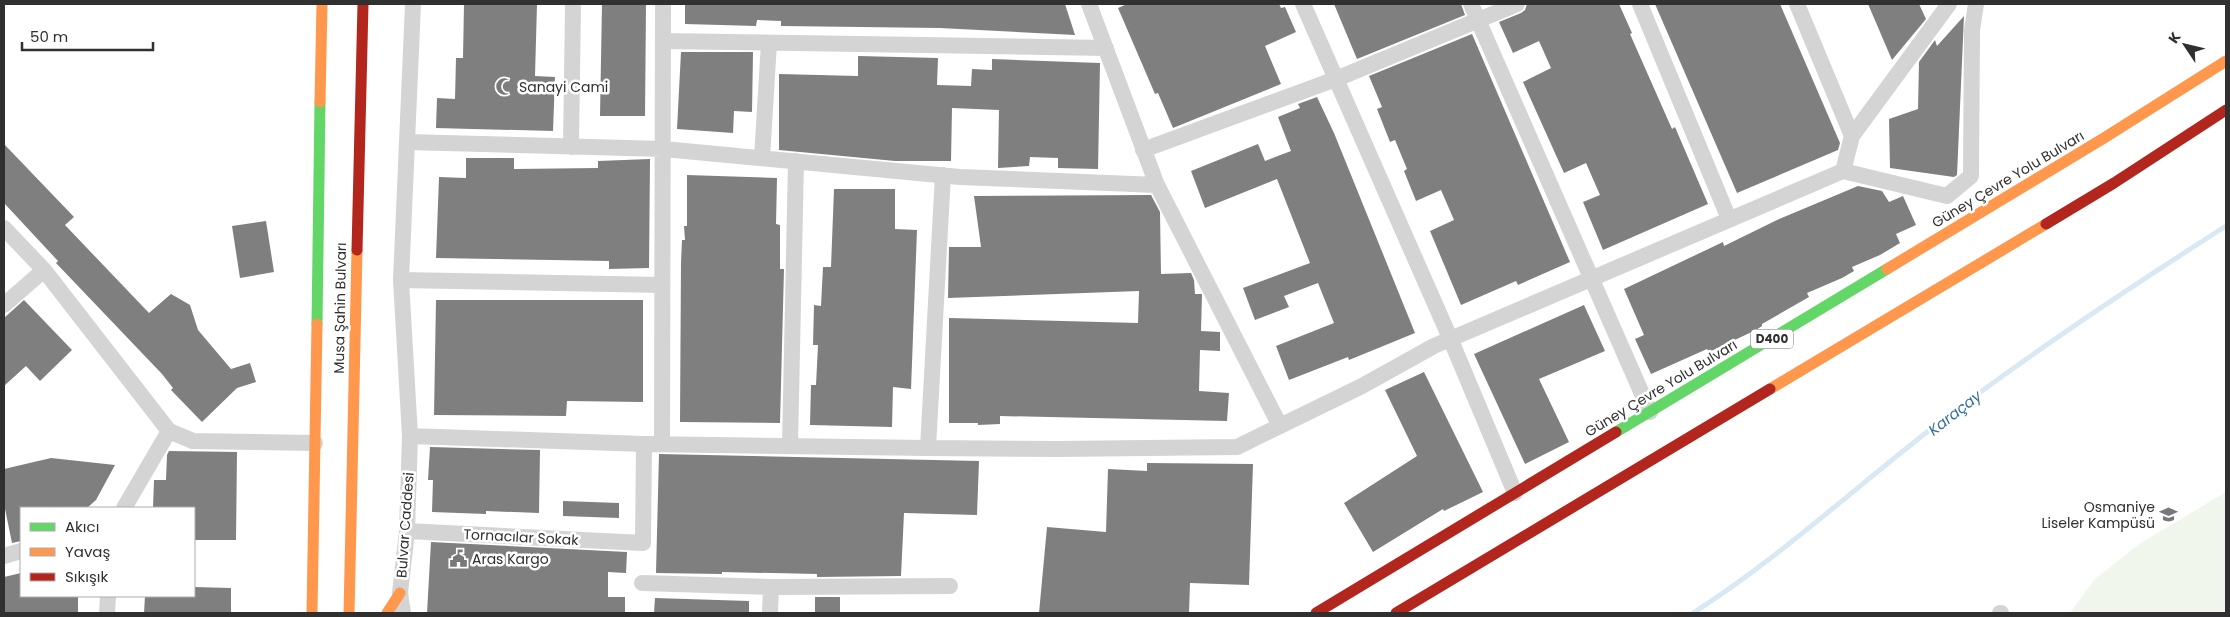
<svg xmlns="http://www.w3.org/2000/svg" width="2230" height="617" font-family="Poppins,sans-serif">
	<rect width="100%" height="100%" fill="#fff"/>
	<path fill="#f1f6ec" d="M2226 492V613H2070L2095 579 2141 543Z"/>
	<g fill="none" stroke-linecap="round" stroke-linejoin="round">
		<path stroke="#d8e9f4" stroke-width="5" d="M1693 613C1776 560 1849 493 1927 432 2023 358 2124 291 2226 226"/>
	</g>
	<path fill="#7f7f7f" d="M464 4H537L535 76 555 77 553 131 436 128 437 98 455 99 456 58H463Z
		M602 4H646L645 116H600Z
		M685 4H1065L1075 35 940 28 781 26V21L757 20 756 26 685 24Z
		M1127 4H1279L1281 8 1285 7 1296 32 1265 46 1281 84 1173 128 1158 93 1155 94 1118 8Z
		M1334 4H1461L1465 15 1357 59Z
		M1527 4H1619L1632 33 1630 34 1672 129 1675 127 1708 204 1603 250 1583 202 1600 195 1586 163 1564 173 1523 82 1551 68 1539 41 1513 53 1499 22 1521 13 1525 10Z
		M1655 4H1780L1840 143 1838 150 1737 193Z
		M1868 4H1919L1926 19 1892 60Z
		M1964 16 1957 175 1954 177 1890 168 1889 119 1918 109 1919 62 1935 40 1937 46Z
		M1472 34 1570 262 1518 285 1516 281 1461 305 1430 231 1454 220 1441 190 1416 201 1404 171 1407 169 1395 140 1390 142 1377 109 1382 107 1369 76Z
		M681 52H753L752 112 734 111 733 133 677 129Z
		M858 56 938 58 937 85 971 86 972 69 992 70V59L1100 63 1098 169 1058 168V158L1030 157 1029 166 998 168 999 110 952 108 951 161H895L779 150V74L858 76Z
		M1317 97 1334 133 1415 333 1349 360 1348 357 1289 380 1276 346 1334 323 1318 283 1284 296 1289 307 1255 320 1243 288 1310 263 1277 179 1205 208 1191 171 1258 144 1265 161 1291 151 1278 117 1300 108 1298 104Z
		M4 144 74 217 65 225 149 313 171 294 190 305 198 330 231 369 250 363 256 382 237 388 202 422 171 390 173 388 162 374 56 263 58 261 4 203Z
		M466 158H514V169L598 168V161L650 159 649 268 609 269V261L436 258 439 177 466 178Z
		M687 175 777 178 776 224 780 225V269H784L780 423 680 422 681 263 682 240H685L684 226H687Z
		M1858 186 1882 191 1889 202 1903 196 1916 225 1896 234 1900 243 1880 255 1852 267 1854 271 1842 278 1807 293 1809 297 1762 324V326L1756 330 1709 352 1707 349 1651 374 1635 339 1644 335 1624 289 1723 242 1724 246 1777 220Z
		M834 189H895V229L917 230 911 389 893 387 892 427 810 425 811 385H816L818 345H813L814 305 821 306 823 267H831Z
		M1151 195 1160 212 1161 274 1191 273 1194 280 1195 294H1202L1201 331 1220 332V351L1200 350 1199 391 1229 393 1227 421 1000 416V424L978 425V423H949V318L1138 323 1139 291 948 298 949 247H981L974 196Z
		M266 221 274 272 240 278 232 226Z
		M24 300 72 350 40 381 26 366 4 386V318Z
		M436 300H643V402L567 401 566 416 434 415Z
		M1584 305 1605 351 1539 379 1569 442 1525 464 1474 354Z
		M1424 372 1483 492 1444 511 1443 509 1373 552 1344 503 1417 456 1385 390Z
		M430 447 540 450 539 513 486 511V514L432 512 433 480H428Z
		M169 451 237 452 236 540H194V508H153L154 480H166L167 455Z
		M659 454 979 461 977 515 904 513 901 576 817 577V574L722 572V574L656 573Z
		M51 458 115 465 96 500 87 508H21V541L12 543 4 504V469Z
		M1147 463 1253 464 1249 585 1190 583 1189 613H1039L1047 527 1106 532 1108 469 1147 471Z
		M563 501 619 503V518L563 516Z
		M431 542 627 552 626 573 608 572V597H625V613H427Z
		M21 573V596H78V613H4V577Z
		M194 587 231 588V613H144L145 596H194Z
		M815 597H840V613H815Z
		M655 598 749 601V613H654Z"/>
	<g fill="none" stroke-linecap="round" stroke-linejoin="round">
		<path stroke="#d4d4d4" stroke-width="16" d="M1089 4 1157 185 1280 426
			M1303 4 1450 338 1515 493
			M1471 4 1650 412
			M1640 4 1729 219
			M1797 4 1852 136 1843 171
			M663 41 1106 48
			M1852 136 1949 4
			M407 142 664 149 960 177 1157 185
			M571 147 573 4
			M1143 150 1336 79 1517 4
			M762 158 769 43
			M4 228 44 270 169 431 193 441 315 443
			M401 280 662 285
			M4 305 44 270
			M410 436 644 444 928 448 1057 449 1237 447 1362 386 1434 346 1843 171 1947 196 1971 176 1972 30 1976 4
			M790 446 796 161
			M928 448 943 175
			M124 508 169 431
			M407 531 643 543 644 444H662L663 4
			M4 556 21 551
			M642 583 771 587 950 586
			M107 613 108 596
			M403 613 400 593 407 531 410 436 401 280 413 4
			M770 613 771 587
			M2000 613H2001"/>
		<path stroke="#63d668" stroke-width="11" d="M317 324 320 102
			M1616 432 1887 269"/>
		<path stroke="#ff974d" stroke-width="11" d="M320 102 322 4
			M1887 269 2104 138 2226 61
			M1770 389 2046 224
			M312 613 317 324
			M349 613 357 250
			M387 613 400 593"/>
		<path stroke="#b3261e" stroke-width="11" d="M2046 224 2114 183 2226 110
			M357 250 363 4
			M1316 613 1616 432
			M1396 613 1770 389"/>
	</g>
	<defs>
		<symbol id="mosque-bare" viewBox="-9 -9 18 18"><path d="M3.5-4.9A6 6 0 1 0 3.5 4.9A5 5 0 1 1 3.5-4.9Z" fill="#787878" stroke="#fff" stroke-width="2.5" paint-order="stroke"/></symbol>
		<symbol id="school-bare" viewBox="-9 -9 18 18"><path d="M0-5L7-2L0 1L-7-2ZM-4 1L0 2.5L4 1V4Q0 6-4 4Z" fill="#787878" stroke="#fff" stroke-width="2.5" paint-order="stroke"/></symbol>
		<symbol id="civic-bare" viewBox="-9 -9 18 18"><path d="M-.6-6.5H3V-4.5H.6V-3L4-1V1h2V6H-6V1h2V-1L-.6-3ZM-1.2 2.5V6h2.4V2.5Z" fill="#787878" stroke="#fff" stroke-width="2.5" paint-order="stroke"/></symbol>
	</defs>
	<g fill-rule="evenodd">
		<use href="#mosque-bare" x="492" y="74" width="25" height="25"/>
		<use href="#school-bare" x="2156" y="502" width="25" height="25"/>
		<use href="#civic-bare" x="446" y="546" width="25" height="25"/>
	</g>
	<g text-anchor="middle" stroke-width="5" stroke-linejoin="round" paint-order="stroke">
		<rect fill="#fff" stroke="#6e6e6e" stroke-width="1" x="1751" y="329.5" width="42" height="19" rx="4"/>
		<g font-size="12" font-weight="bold" fill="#303030">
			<text x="1772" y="343">D400</text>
		</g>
		<g font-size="14" fill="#303030" stroke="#fff" text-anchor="start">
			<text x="519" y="92">Sanayi Cami</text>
			<text x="2155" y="512" text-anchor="end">Osmaniye<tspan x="2155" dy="16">Liseler Kampüsü</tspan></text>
			<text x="472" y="564">Aras Kargo</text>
		</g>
		<g font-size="14" fill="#303030" stroke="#fff">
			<text transform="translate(2008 179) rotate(-31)" y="5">Güney Çevre Yolu Bulvarı</text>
			<text transform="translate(340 308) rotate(-89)" y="5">Musa Şahin Bulvarı</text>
			<text transform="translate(1661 388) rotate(-31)" y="5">Güney Çevre Yolu Bulvarı</text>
			<text transform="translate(405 525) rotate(-86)" y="5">Bulvar Caddesi</text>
			<text transform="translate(521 537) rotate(3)" y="5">Tornacılar Sokak</text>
		</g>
		<g font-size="15" font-style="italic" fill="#35719a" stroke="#fff">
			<text transform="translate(1955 413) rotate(-38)" y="5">Karaçay</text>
		</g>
	</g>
	<rect width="2230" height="617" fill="none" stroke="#303030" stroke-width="10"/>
	<rect x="20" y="507" width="175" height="90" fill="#ffffff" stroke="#acacac"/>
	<rect x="30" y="523" width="25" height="8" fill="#63d668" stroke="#acacac"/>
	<text x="65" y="532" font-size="15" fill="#303030">Akıcı</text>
	<rect x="30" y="548" width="25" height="8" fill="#ff974d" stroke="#acacac"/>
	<text x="65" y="557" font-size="15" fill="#303030">Yavaş</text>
	<rect x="30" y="573" width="25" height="8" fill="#b3261e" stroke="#acacac"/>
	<text x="65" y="582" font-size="15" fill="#303030">Sıkışık</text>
	<g transform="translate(2185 45) rotate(305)" stroke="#ffffff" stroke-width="4" paint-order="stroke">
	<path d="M0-4L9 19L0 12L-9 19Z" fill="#303030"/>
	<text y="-8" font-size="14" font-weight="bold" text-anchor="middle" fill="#303030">K</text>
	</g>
	<path d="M22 42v8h131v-8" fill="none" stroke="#303030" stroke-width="2.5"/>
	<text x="30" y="42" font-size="15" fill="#303030" stroke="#ffffff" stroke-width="4" paint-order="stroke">50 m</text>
</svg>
